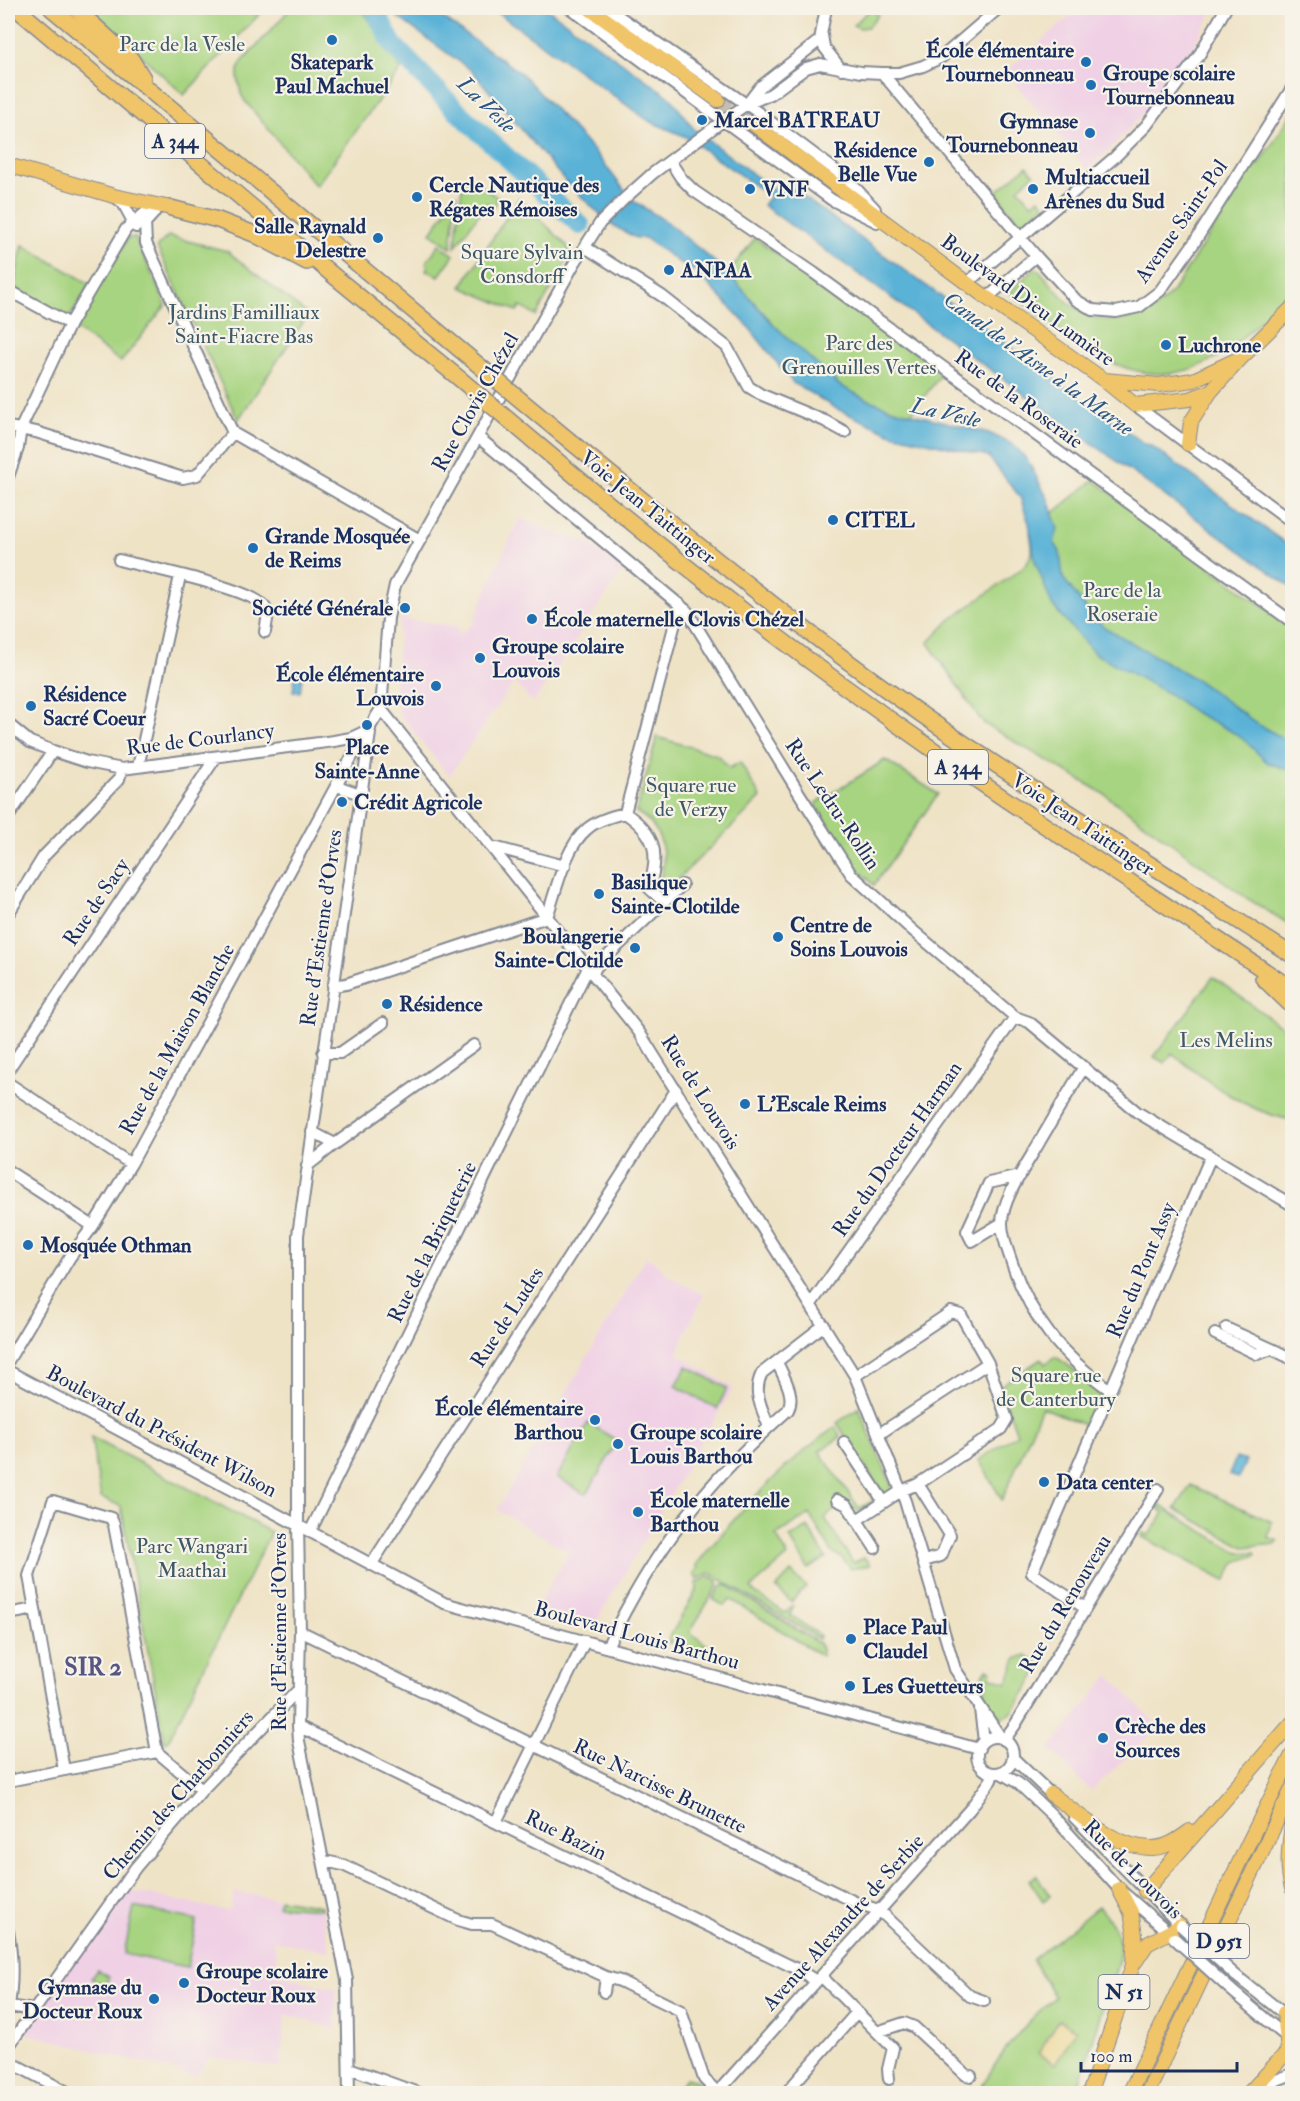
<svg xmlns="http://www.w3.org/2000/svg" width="1300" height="2101" font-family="'IM FELL Double Pica',serif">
	<rect width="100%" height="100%" fill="#f7f3e8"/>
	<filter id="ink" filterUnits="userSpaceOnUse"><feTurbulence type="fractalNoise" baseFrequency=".0167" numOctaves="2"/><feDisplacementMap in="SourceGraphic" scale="12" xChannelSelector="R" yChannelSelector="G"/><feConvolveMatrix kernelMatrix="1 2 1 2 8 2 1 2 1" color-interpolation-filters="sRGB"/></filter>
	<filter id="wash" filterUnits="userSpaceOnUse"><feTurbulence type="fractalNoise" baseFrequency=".008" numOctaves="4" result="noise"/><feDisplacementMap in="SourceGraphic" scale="24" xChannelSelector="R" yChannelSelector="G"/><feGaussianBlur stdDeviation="1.35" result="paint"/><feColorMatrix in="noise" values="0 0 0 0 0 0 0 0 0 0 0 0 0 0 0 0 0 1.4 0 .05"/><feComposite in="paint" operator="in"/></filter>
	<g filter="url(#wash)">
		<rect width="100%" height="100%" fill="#efe3c6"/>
		<path fill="#f0d0e5" d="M1080 8H1214L1195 43 1174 76 1149 108 1110 149 1087 169 1005 72Z
			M520 518 552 533 587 542 623 570 533 703 514 682 449 776 399 714 394 697 400 618 458 627 460 634 474 623 473 622 499 562Z
			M646 1257 654 1261 669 1276 704 1295 683 1338 678 1354 733 1388 595 1624 536 1608 569 1552 497 1510Z
			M1109 1675 1159 1727 1091 1791 1050 1749Z
			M125 1890 229 1911 235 1892 321 1906 330 1952 273 1940 277 1959 274 1974 336 1989V2029L285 2014 281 2068 210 2057 195 2076 24 2033Z"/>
		<path fill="#a7d480" stroke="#61826f" stroke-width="1.5" d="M90 8H265L184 95Z
			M291 8H361L401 69 316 186 245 101 241 94 238 78V70L242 62Z
			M872 8 878 15 868 27 860 28 853 25Z
			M1292 113V288C1272 308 1253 331 1230 348 1145 413 1076 341 1009 292L1035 269 1039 270C1050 282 1060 297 1074 307 1106 331 1149 321 1173 291L1254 165H1259Z
			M1027 166 1034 174 1018 188 1032 204 1039 198 1045 205 1026 222 1019 221 995 193Z
			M468 177 498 198 494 207 487 203 455 247 462 187Z
			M457 194 451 248 431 233Z
			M519 198 567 246 570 251 564 266 536 316 520 306 517 311 461 287Z
			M168 236 227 251 308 315 238 420 157 247Z
			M135 237 166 305 121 362 73 327 128 238Z
			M755 238 943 372 911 414C887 407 858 399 838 384 798 353 761 311 728 273Z
			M439 244 454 255 439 276 426 270 428 266 426 263Z
			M23 245 90 284 67 322 13 287Z
			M1094 480 1292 628V926L1248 899 1104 794 983 723 928 643 950 620 1021 569C1035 555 1033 551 1030 532Z
			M657 737 717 755 730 768 740 762 761 798 671 886 659 882C669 856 662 826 636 812Z
			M885 760 938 794 874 885 855 866 815 804Z
			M1213 977 1292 1034V1120C1246 1112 1206 1081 1172 1053L1165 1063 1154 1057Z
			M1054 1357C1063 1358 1090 1384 1100 1392V1398L1087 1426 1042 1407 1002 1500 979 1460 1017 1434 1000 1386 1041 1359 1045 1364Z
			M687 1366 727 1388 717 1409 676 1386Z
			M859 1408 891 1484 892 1489 887 1496 883 1495 837 1423Z
			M588 1423 618 1441 586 1495 557 1477Z
			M835 1427 841 1437 819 1451 859 1508 873 1501 872 1498 876 1495 878 1498 876 1503 861 1512 837 1504 838 1507 825 1518 853 1563 864 1557 870 1565 851 1569 842 1558 832 1552 809 1514 776 1535 788 1556 751 1588 755 1593 785 1613 794 1605 790 1616 820 1635 819 1639 710 1573 697 1579 694 1573 698 1568 696 1565C739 1512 779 1467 835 1427Z
			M91 1437 271 1532 169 1739 165 1743 121 1506 101 1498Z
			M1191 1485 1272 1522 1268 1537 1278 1541 1276 1544 1244 1547 1175 1509Z
			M1159 1505 1239 1553 1255 1552 1256 1555 1236 1562 1225 1581 1141 1536 1142 1532 1148 1536 1164 1513 1157 1508Z
			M808 1527 826 1558 808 1569 790 1538Z
			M791 1572 806 1587 791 1602 776 1588Z
			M709 1576 718 1581V1585L690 1632 708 1646 703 1651 667 1642 697 1589V1583Z
			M725 1584 820 1644 822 1656 730 1599 724 1606 713 1599 721 1586Z
			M1026 1655 1042 1665 1013 1711C1000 1726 992 1708 984 1697L986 1682 981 1679 987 1669 992 1671 990 1676 1007 1683 1016 1659Z
			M1036 1875 1050 1896 1043 1901 1029 1880Z
			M280 1899 321 1906V1909L278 1906Z
			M1099 1906C1113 1926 1123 1935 1119 1960L1076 2093 978 2094C997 2057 1023 2024 1055 1997L1032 1960Z
			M134 1907 197 1920 187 1967 124 1954Z
			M97 1970 109 1977 108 1980 102 1985 99 1982 97 1983 91 1978Z
			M685 2078 698 2081 702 2085 696 2093 674 2094Z"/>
		<path fill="#eeda9e" stroke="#84847e" stroke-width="1.5" d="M1059 2020 1076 2030 1055 2064 1038 2053Z"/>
		<path fill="#5ab2d7" stroke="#3a709a" stroke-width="1.5" d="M385 8H429L522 74 595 152 632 200 667 222 728 273 775 326 839 385 864 398 893 409 989 433 1014 445 1028 461 1048 499 1058 529 1054 542 1060 552 1063 578 1089 612 1104 627 1197 680 1259 725 1292 743V771L1268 763 1244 740 1229 730 1194 712 1169 694 1094 653 1052 605 1035 561 1029 523 1020 497 988 456 892 434 837 409 793 383 747 325 694 269 691 271 645 238H636L610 224 566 182 472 71Z
			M491 8H546L670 97 694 129 774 190 780 181 787 185 1145 444 1150 445 1292 548V588L763 205 770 196 684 136 649 121Z
			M296 670 303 671 300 692 293 691Z
			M1236 1458 1246 1461 1238 1478 1229 1475Z"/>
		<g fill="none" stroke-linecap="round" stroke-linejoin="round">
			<path stroke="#5ab2d7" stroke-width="20" d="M374 8 393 45 458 112 580 225"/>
		</g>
	</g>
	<g filter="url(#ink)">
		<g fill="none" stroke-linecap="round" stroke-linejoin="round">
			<path stroke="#c5bfb1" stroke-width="14" stroke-dasharray="14 7" stroke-linecap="butt" d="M718 100 752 123"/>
			<defs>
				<path id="minor" d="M570 8 832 200 877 222
					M607 8 759 113 847 179 875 209
					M822 35 824 47 841 69
					M882 73 1036 256 1076 300 1093 310 1116 312 1139 307 1160 291 1194 243 1292 88
					M747 104 760 87 820 40 826 8
					M670 161 681 178 694 191 814 273 1292 622
					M115 197 123 203 136 227
					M154 213 145 223 146 243 233 433
					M585 247 662 296 727 347 749 387 760 394 825 421 845 432
					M967 283 1115 157 1146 126 1198 57 1226 8
					M8 290 70 324
					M987 298 1036 256
					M1135 405 1292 522
					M8 427 36 432 183 478 197 475 233 433
					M233 433 420 540
					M478 437 687 611 799 793 851 874 910 928 1015 1017 1029 1022 1137 1112 1292 1205
					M8 477 18 448 21 428 70 324 126 229 151 208H160
					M119 560C145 567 250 588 264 606 270 614 266 623 265 632
					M381 709 639 1032 855 1376 905 1501 955 1669 1001 1738
					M8 724 30 742 53 751 87 762 122 769 334 741 351 738 370 729
					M138 767 180 576
					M337 786 360 794
					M625 813 680 604
					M8 817 53 751
					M490 846 565 866
					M8 914 44 856 119 779 122 769
					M593 973 596 967 682 885
					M333 986 346 984 547 917C556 891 565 847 587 829 597 820 612 816 625 813 656 834 660 853 649 888L664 902
					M323 1053H340L383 1023
					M1084 1067C1069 1091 1055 1116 1040 1141 1028 1163 1002 1198 1002 1223 1002 1237 1008 1251 1012 1263 1031 1319 1062 1356 1110 1390
					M8 1070 216 757
					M8 1083 131 1164
					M312 1132 335 1144
					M307 1166 335 1144 474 1045
					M8 1171 93 1226
					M1002 1223 972 1241 967 1231 989 1183 1020 1176
					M811 1304 1015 1017
					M1226 1328 1272 1349
					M1215 1334 1257 1354 1272 1349 1292 1359
					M8 1361 70 1257 93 1226 131 1164 355 751 381 709 388 618 395 585 574 264 600 223 624 199 652 174 724 120 747 104 771 94 806 68 820 64 861 72 882 73H899L923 66 942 57 999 8
					M8 1371 444 1603 979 1749
					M855 1376 951 1312 961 1315 988 1363 1007 1419 1001 1429 918 1484 901 1491 857 1520
					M769 1427C762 1408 752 1392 762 1373L824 1325
					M879 1434 988 1363
					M844 1442 884 1502
					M918 1484 950 1535 941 1556 924 1561
					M837 1500 847 1505 875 1548
					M310 1532 588 968
					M1290 1544 1292 1533
					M371 1565 676 1090
					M1085 1608 1032 1573 1211 1156
					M8 1614 35 1609
					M300 1631 859 1904 879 1910 970 1996 984 2001
					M607 1647C654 1549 707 1481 788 1410 796 1395 783 1376 777 1362
					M980 1709 984 1741
					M298 1726 799 1970 816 1981
					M977 1755a18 18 0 1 1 36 0a18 18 0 1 1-36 0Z
					M1004 1740 1015 1725 1158 1489
					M157 1752 202 1790
					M1013 1758 1057 1800
					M64 1770 29 1576 53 1501 111 1518 114 1525 157 1752
					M1001 1773 1018 1783 1052 1815 1119 1889 1174 1937
					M8 1781 157 1752
					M1074 1817 1181 1926
					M496 1822 585 1641
					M325 1861 343 1865 458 1920 472 1924H492L606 1977 620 1981 681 2011 704 2079 717 2092
					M8 1931C13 1958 13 1984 8 2011
					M1235 1975 1292 2020
					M821 1976 893 2048 888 2069 889 2079
					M1230 1989 1289 2039
					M604 1992 606 1977
					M9 2006 33 2010
					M877 2032 904 2023 914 2027 966 2075 971 2076
					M8 2047 136 1867 202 1790 298 1690
					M8 2061 71 2094
					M349 2068 421 2094
					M1254 2089 1292 2074
					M349 2094 347 1980 299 1741 298 1726 300 1631 298 1525V1235L370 733
					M716 2094 970 1809 991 1780 993 1773
					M785 2094 857 2012"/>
				<path id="major" d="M589 8 718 100
					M752 123 987 298 1104 380 1135 405 1190 399 1211 391 1241 358 1292 308
					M8 165 114 196 171 208
					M1105 380 1159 385 1193 380 1236 360
					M1188 444 1191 422 1211 391
					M1051 1794C1080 1815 1115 1848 1152 1848 1167 1848 1179 1839 1190 1831
					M1292 1825C1289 1846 1286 1867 1292 1888
					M1145 1891 1292 1723
					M1135 1962 1147 1944 1181 1926
					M1089 2094 1133 1965 1135 1935 1131 1912 1119 1889
					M1129 2094 1249 1842 1292 1755
					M1147 2094 1292 1789
					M1248 2094 1288 2051 1284 2013"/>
				<path id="highway" d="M16 8 334 276 460 379
					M51 8 458 348
					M75 8 131 59 143 78
					M171 208 218 220 254 234 307 262
					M570 441C694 542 817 644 950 734 1063 810 1178 882 1292 955
					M555 459C677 562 804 660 935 751 1052 833 1174 909 1292 989
					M1263 978 1292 1006"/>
			</defs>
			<use href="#minor" stroke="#858992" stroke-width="14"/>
			<use href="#major" stroke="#858992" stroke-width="16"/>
			<use href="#highway" stroke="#858992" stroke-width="18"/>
			<use href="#minor" stroke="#fff" stroke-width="10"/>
			<use href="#major" stroke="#f0c469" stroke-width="14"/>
			<use href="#highway" stroke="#f0c469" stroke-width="15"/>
			<defs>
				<path id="minor-bridge" d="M1181 1926 1235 1975
					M1174 1938 1230 1989"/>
				<path id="highway-bridge" d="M458 348 570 441
					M460 379 555 459"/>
			</defs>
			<use href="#minor-bridge" stroke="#858992" stroke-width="14" stroke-linecap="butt"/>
			<use href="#highway-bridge" stroke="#858992" stroke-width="18" stroke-linecap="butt"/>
			<use href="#minor-bridge" stroke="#fff" stroke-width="10"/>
			<use href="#highway-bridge" stroke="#f0c469" stroke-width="15"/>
		</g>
	</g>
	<g fill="#1f6fb2" stroke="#f7f3e8" stroke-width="2">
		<circle cx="332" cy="40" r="6"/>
		<circle cx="1086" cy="62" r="6"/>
		<circle cx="1091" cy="85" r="6"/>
		<circle cx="702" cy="120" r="6"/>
		<circle cx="1090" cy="133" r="6"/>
		<circle cx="929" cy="162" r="6"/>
		<circle cx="750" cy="189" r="6"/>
		<circle cx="1033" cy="189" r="6"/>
		<circle cx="417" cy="197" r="6"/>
		<circle cx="378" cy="238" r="6"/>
		<circle cx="669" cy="270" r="6"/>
		<circle cx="1166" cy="345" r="6"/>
		<circle cx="833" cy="520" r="6"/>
		<circle cx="253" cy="548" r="6"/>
		<circle cx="405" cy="608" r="6"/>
		<circle cx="532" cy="619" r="6"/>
		<circle cx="480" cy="658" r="6"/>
		<circle cx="436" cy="686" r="6"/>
		<circle cx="31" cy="706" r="6"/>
		<circle cx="367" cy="725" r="6"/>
		<circle cx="342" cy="802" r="6"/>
		<circle cx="599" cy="894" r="6"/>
		<circle cx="778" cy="937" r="6"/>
		<circle cx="635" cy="948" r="6"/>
		<circle cx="387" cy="1004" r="6"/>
		<circle cx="745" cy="1104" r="6"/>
		<circle cx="28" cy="1245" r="6"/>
		<circle cx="595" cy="1420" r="6"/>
		<circle cx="618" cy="1444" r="6"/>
		<circle cx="1044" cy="1482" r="6"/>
		<circle cx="638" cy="1512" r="6"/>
		<circle cx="851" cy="1639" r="6"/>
		<circle cx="850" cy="1686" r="6"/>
		<circle cx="1103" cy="1738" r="6"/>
		<circle cx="184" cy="1983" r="6"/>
		<circle cx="154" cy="1999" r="6"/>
	</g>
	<g text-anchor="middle" stroke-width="4.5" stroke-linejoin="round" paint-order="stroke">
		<g fill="#f7f3e8" stroke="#5d6a87" stroke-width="1.5">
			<rect x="145" y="124" width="60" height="34" rx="4.5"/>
			<rect x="928" y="750" width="60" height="34" rx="4.5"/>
			<rect x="1189" y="1924" width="60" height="34" rx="4.5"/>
			<rect x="1098.5" y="1975" width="51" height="34" rx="4.5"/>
		</g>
		<g font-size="20" font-weight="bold" fill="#1b2f5e">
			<text x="175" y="148">A 344</text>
			<text x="958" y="774">A 344</text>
			<text x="1219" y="1948">D 951</text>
			<text x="1124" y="1999">N 51</text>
		</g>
		<g font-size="21" fill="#3e5866" stroke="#f7f3e8">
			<text x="182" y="51">Parc de la Vesle</text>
			<text x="522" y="259">Square Sylvain<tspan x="522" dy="24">Consdorff</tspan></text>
			<text x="244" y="319">Jardins Familliaux<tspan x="244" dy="24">Saint-Fiacre Bas</tspan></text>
			<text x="859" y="350">Parc des<tspan x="859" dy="24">Grenouilles Vertes</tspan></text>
			<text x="1122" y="597">Parc de la<tspan x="1122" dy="24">Roseraie</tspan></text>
			<text x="691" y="792">Square rue<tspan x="691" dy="24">de Verzy</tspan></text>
			<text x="1226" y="1047">Les Melins</text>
			<text x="1056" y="1382">Square rue<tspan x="1056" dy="24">de Canterbury</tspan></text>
			<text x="192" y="1553">Parc Wangari<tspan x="192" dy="24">Maathai</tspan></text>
		</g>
		<g font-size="21" font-weight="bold" fill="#1b2f5e" stroke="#f7f3e8" text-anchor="start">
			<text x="1074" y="57" text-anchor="end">École élémentaire<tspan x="1074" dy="24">Tournebonneau</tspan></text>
			<text x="332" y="69" text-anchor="middle">Skatepark<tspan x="332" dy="24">Paul Machuel</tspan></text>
			<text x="1103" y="80">Groupe scolaire<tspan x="1103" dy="24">Tournebonneau</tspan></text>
			<text x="714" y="127">Marcel BATREAU</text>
			<text x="1078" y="128" text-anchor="end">Gymnase<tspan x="1078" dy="24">Tournebonneau</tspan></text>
			<text x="917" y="157" text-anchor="end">Résidence<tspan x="917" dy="24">Belle Vue</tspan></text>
			<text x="1045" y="184">Multiaccueil<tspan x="1045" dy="24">Arènes du Sud</tspan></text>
			<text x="429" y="192">Cercle Nautique des<tspan x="429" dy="24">Régates Rémoises</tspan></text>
			<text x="762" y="196">VNF</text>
			<text x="366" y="233" text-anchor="end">Salle Raynald<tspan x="366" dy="24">Delestre</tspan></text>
			<text x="681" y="277">ANPAA</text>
			<text x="1178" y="352">Luchrone</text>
			<text x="845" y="527">CITEL</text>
			<text x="265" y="543">Grande Mosquée<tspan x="265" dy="24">de Reims</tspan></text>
			<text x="393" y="615" text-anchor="end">Société Générale</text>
			<text x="544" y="626">École maternelle Clovis Chézel</text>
			<text x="492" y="653">Groupe scolaire<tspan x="492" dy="24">Louvois</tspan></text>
			<text x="424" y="681" text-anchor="end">École élémentaire<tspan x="424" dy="24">Louvois</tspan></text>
			<text x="43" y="701">Résidence<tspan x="43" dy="24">Sacré Coeur</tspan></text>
			<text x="367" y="754" text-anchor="middle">Place<tspan x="367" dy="24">Sainte-Anne</tspan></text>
			<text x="354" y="809">Crédit Agricole</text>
			<text x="611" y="889">Basilique<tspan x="611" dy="24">Sainte-Clotilde</tspan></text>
			<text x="790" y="932">Centre de<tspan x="790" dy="24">Soins Louvois</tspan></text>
			<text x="623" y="943" text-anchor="end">Boulangerie<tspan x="623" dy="24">Sainte-Clotilde</tspan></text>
			<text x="399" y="1011">Résidence</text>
			<text x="757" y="1111">L'Escale Reims</text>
			<text x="40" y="1252">Mosquée Othman</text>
			<text x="583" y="1415" text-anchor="end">École élémentaire<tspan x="583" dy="24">Barthou</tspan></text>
			<text x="630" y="1439">Groupe scolaire<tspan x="630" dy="24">Louis Barthou</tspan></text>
			<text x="1056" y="1489">Data center</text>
			<text x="650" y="1507">École maternelle<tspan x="650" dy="24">Barthou</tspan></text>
			<text x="863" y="1634">Place Paul<tspan x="863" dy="24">Claudel</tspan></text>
			<text x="862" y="1693">Les Guetteurs</text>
			<text x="1115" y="1733">Crèche des<tspan x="1115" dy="24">Sources</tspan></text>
			<text x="196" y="1978">Groupe scolaire<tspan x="196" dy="24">Docteur Roux</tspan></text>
			<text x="142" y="1994" text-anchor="end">Gymnase du<tspan x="142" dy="24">Docteur Roux</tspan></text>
		</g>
		<g font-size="21" fill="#1b2f5e" stroke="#f7f3e8">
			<text transform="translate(1181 221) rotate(-55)" y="7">Avenue Saint-Pol</text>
			<text transform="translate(1028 300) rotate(36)" y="7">Boulevard Dieu Lumière</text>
			<text transform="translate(1019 399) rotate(36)" y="7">Rue de la Roseraie</text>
			<text transform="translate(475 402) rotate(-61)" y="7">Rue Clovis Chézel</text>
			<text transform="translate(648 507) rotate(39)" y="7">Voie Jean Taittinger</text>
			<text transform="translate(200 739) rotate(-7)" y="7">Rue de Courlancy</text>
			<text transform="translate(833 804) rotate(56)" y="7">Rue Ledru-Rollin</text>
			<text transform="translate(1083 824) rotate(34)" y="7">Voie Jean Taittinger</text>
			<text transform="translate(96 902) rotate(-56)" y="7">Rue de Sacy</text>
			<text transform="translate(321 928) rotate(-82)" y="7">Rue d'Estienne d'Orves</text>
			<text transform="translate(177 1039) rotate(-61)" y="7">Rue de la Maison Blanche</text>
			<text transform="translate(701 1092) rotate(58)" y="7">Rue de Louvois</text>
			<text transform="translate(897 1149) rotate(-55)" y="7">Rue du Docteur Harman</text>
			<text transform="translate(432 1242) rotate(-64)" y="7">Rue de la Briqueterie</text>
			<text transform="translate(1141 1270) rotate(-67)" y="7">Rue du Pont Assy</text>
			<text transform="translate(507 1317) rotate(-57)" y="7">Rue de Ludes</text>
			<text transform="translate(162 1431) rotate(28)" y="7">Boulevard du Président Wilson</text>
			<text transform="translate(1065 1604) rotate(-59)" y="7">Rue du Renouveau</text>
			<text transform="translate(279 1632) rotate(-90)" y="7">Rue d'Estienne d'Orves</text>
			<text transform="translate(637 1635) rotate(15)" y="7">Boulevard Louis Barthou</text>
			<text transform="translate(660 1786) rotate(26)" y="7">Rue Narcisse Brunette</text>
			<text transform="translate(178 1795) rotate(-49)" y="7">Chemin des Charbonniers</text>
			<text transform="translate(566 1835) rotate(26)" y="7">Rue Bazin</text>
			<text transform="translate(1133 1869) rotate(45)" y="7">Rue de Louvois</text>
			<text transform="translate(843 1922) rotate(-48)" y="7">Avenue Alexandre de Serbie</text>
		</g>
		<g font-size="22" font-style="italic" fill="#2e5682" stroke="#f7f3e8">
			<text transform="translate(487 104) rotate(44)" y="8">La Vesle</text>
			<text transform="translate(1039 363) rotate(36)" y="8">Canal de l'Aisne à la Marne</text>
			<text transform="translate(946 412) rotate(13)" y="8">La Vesle</text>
		</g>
		<g font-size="24" font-weight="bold" fill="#565683" stroke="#f7f3e8">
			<text x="93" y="1675">SIR 2</text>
		</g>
	</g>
	<rect width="1300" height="2101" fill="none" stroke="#f7f3e8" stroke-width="30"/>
	<path d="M1081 2062v9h156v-9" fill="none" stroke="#1b2f5e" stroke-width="3"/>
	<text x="1090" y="2062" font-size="18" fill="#1b2f5e" stroke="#f7f3e8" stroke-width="4.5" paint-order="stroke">100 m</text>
</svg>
